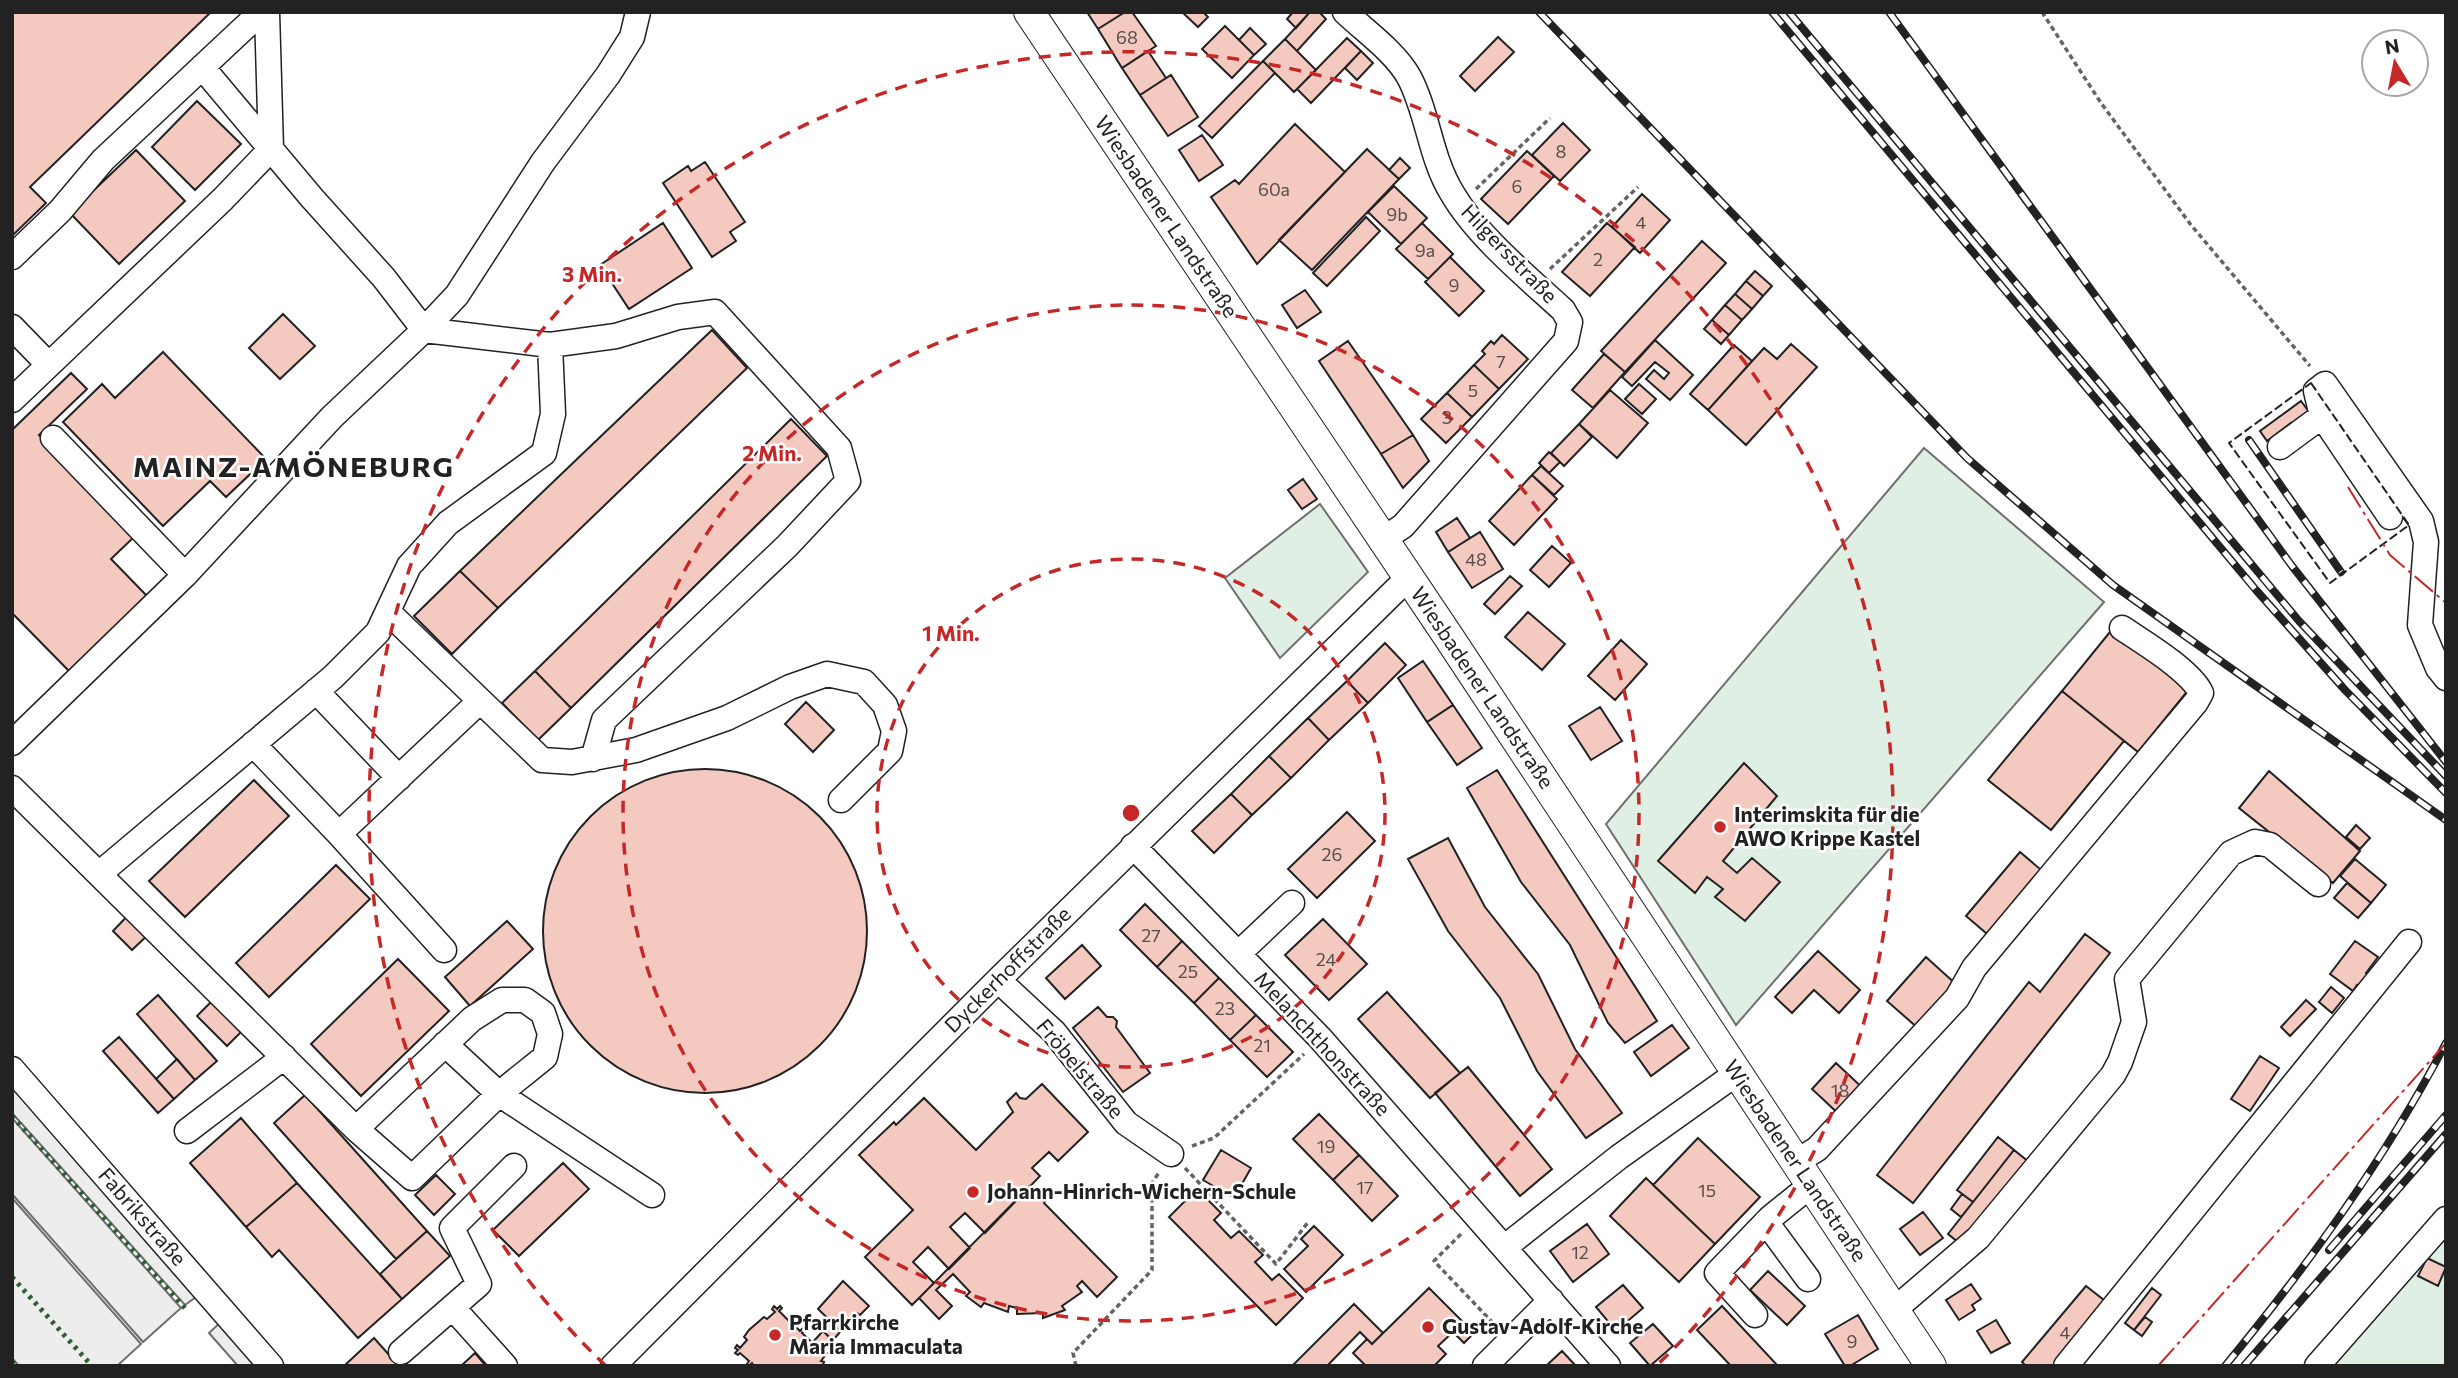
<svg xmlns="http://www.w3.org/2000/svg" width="2458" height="1378" font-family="Commissioner,sans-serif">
	<rect width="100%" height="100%" fill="#fff"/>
	<path fill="#e0efe3" stroke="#6f6f6f" stroke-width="2" d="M1924 448 2104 602 1736 1025 1606 824Z
		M1320 504 1368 572 1280 658 1225 578Z
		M2446 1232V1366H2331Z"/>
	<path fill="#ededed" stroke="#6f6f6f" stroke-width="2" d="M12 1088 200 1294 185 1305 12 1113Z
		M12 1118 181 1308 143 1342 12 1194Z
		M12 1198 141 1344 117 1366H19L12 1358Z
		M222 1321 264 1366H238L209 1333Z"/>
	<path fill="#f3c9c0" stroke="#222" stroke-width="2" d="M12 12H211L30 187 46 203 12 236Z
		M1087 12H1125L1098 29Z
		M1125 12H1132L1156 46 1122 68 1098 29Z
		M1182 12H1203L1208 17 1198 27Z
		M1293 12H1310L1296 28 1287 19Z
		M1310 12H1319L1326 19 1297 51 1285 39Z
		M1225 26 1254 55 1232 78 1202 49Z
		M1250 28 1266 44 1254 55 1239 40Z
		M1498 37 1514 52 1475 91 1460 76Z
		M1347 38 1361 51 1311 103 1297 89Z
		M1285 39 1316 70 1294 92 1263 61Z
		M1148 51 1166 78 1140 95 1122 68Z
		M1361 51 1373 63 1357 80 1345 68Z
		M1263 61 1275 73 1212 138 1199 126Z
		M1171 75 1198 117 1168 136 1140 95Z
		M197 101 241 144 195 190 152 147Z
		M1563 123 1590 150 1560 181 1532 155Z
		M1295 124 1345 172 1257 264 1211 197 1235 180 1239 184Z
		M1202 135 1223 165 1199 181 1179 150Z
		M1367 149 1399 179 1312 270 1279 240Z
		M136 150 185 201 119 264 70 213Z
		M1527 151 1554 176 1508 224 1481 199Z
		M1400 158 1410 168 1399 179 1389 170Z
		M705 162 745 222 730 232 736 241 712 257 663 183 688 166 691 171Z
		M1394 186 1427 218 1401 244 1368 212Z
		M1642 194 1670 220 1640 253 1612 227Z
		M1366 217 1380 231 1327 286 1313 273Z
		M663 223 692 268 629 309 600 265Z
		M1422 223 1453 254 1428 279 1396 249Z
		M1607 223 1635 247 1590 296 1562 272Z
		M1702 241 1726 263 1625 372 1601 351Z
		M1450 257 1484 291 1459 316 1425 282Z
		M1755 271 1772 286 1763 296 1746 281Z
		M1746 281 1763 296 1752 309 1735 294Z
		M1305 290 1321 312 1297 328 1282 305Z
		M1735 294 1752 309 1742 320 1725 305Z
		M1725 305 1742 320 1729 335 1712 320Z
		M283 314 315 346 280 379 249 348Z
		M1712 320 1729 335 1721 344 1704 329Z
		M712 330 747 368 498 608 460 571Z
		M1502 335 1528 359 1499 389 1474 365 1485 354 1482 351 1491 341 1494 344Z
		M1655 340 1693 375 1670 400 1646 379 1654 370 1664 379 1669 373 1655 362 1632 386 1622 377Z
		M1348 341 1413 435 1381 454 1319 361Z
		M1791 344 1817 367 1746 445 1708 410 1764 348 1777 359Z
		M1734 345 1752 361 1708 410 1690 394Z
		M163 352 266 459 226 497 210 481 163 526 63 422 102 384 115 398Z
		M1604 354 1625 372 1593 408 1572 390Z
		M1474 365 1499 389 1472 417 1447 393Z
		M71 373 87 389 39 435 136 535 111 559 147 596 69 671 12 613V430Z
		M1639 384 1656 399 1642 414 1625 399Z
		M1610 390 1648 423 1617 458 1579 424Z
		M1447 393 1472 417 1446 443 1421 419Z
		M2301 401 2312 416 2295 428 2291 423 2267 441 2260 431Z
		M791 419 827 456 571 708 535 671Z
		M1579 424 1592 437 1564 466 1551 453Z
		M1413 435 1429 461 1403 488 1381 454Z
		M1549 452 1560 462 1549 473 1539 463Z
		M1541 466 1563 486 1554 495 1532 475Z
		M1532 475 1557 499 1514 545 1489 521Z
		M1303 479 1317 499 1302 509 1288 490Z
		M1457 518 1470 538 1448 552 1436 532Z
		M1480 532 1503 569 1472 588 1448 552Z
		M1552 546 1571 563 1549 587 1530 570Z
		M460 571 498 608 452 654 414 616Z
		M1510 576 1522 586 1495 614 1484 604Z
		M1528 612 1565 644 1542 670 1505 637Z
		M2114 627 2190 688 2138 752 2062 691Z
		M1621 640 1647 664 1615 700 1588 676Z
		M1385 643 1406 665 1368 703 1347 681Z
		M1423 661 1453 705 1427 722 1398 678Z
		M535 671 571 708 538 740 502 703Z
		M1347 681 1368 703 1329 740 1308 718Z
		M2062 691 2124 741 2051 830 1988 780Z
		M806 702 834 730 813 752 785 724Z
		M1453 705 1482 748 1457 765 1427 722Z
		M1600 707 1622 741 1591 760 1569 726Z
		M1308 718 1329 740 1291 778 1269 756Z
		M1269 756 1291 778 1252 815 1231 794Z
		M1744 763 1777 796 1723 861 1737 873 1752 858 1780 882 1745 921 1715 897 1723 889 1707 877 1695 893 1658 861Z
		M543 931a162 162 0 1 1 324 0a162 162 0 1 1-324 0Z
		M1497 770 1657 1021 1625 1043 1608 1023 1570 945 1521 882 1467 788Z
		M2269 771 2360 851 2333 883 2239 808Z
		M254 780 289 816 185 917 149 881Z
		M1231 794 1252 815 1214 853 1192 831Z
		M1347 812 1375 841 1317 898 1288 869Z
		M2356 825 2370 838 2360 849 2346 837Z
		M1448 838 1485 907 1538 974 1575 1049 1622 1113 1586 1138 1537 1071 1500 998 1448 931 1408 859Z
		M2020 852 2047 875 1993 939 1966 916Z
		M2355 859 2386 885 2371 903 2340 876Z
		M336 865 370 899 269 997 236 963Z
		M2347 883 2371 903 2358 918 2334 898Z
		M1145 904 1182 941 1157 967 1120 930Z
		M133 910 153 930 132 950 113 931Z
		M1323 919 1367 964 1329 1000 1285 955Z
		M507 921 533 949 470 1006 445 977Z
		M2085 934 2110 953 1913 1203 1877 1175 2029 982 2040 992Z
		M1182 941 1219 978 1194 1003 1157 967Z
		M2355 941 2378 957 2366 973 2371 977 2363 989 2357 985 2353 991 2330 974Z
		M1082 945 1101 966 1065 999 1046 978Z
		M1818 951 1860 990 1839 1013 1814 990 1792 1013 1775 997Z
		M1926 957 1958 986 1919 1029 1887 1001Z
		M398 959 449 1011 361 1096 311 1044Z
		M1219 978 1256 1015 1230 1040 1194 1003Z
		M2331 987 2344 998 2332 1013 2319 1002Z
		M1387 992 1460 1073 1430 1098 1358 1019Z
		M158 995 217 1061 195 1080 137 1014Z
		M217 996 247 1026 227 1046 197 1016Z
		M2306 1000 2316 1009 2290 1036 2281 1027Z
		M1098 1007 1107 1017H1113L1117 1021 1116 1027 1150 1073 1123 1092 1073 1028Z
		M1256 1015 1293 1052 1267 1077 1230 1040Z
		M1672 1025 1689 1048 1651 1076 1634 1052Z
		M119 1037 174 1099 158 1113 103 1051Z
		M2260 1056 2279 1068 2250 1111 2231 1099Z
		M177 1059 195 1080 174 1099 156 1079Z
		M1836 1063 1867 1092 1843 1118 1812 1089Z
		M1468 1067 1552 1169 1520 1196 1435 1093Z
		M1042 1084 1088 1132 1058 1161 1049 1152 1032 1168 1040 1176 985 1233 965 1213 950 1227 970 1248 949 1269 928 1247 913 1262 934 1283 912 1305 865 1257 913 1210 859 1155 894 1122 896 1125 924 1098 976 1150 1013 1112 1007 1102 1016 1093 1020 1098 1026 1099Z
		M305 1095 427 1231 396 1259 274 1123Z
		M1319 1114 1359 1155 1333 1180 1293 1139Z
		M241 1118 297 1183 246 1227 190 1163Z
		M1998 1137 2014 1150 1973 1202 1957 1190Z
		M1698 1138 1760 1197 1715 1244 1653 1185Z
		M1221 1150 1251 1168 1234 1198 1203 1180Z
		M2014 1150 2029 1162 1963 1246 1948 1234Z
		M1359 1155 1398 1196 1372 1221 1333 1180Z
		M563 1163 589 1189 519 1256 493 1230Z
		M436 1175 455 1194 434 1215 415 1195Z
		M1646 1178 1715 1244 1679 1282 1610 1216Z
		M297 1183 402 1299 358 1338 279 1250 272 1257 246 1227Z
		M1030 1186 1045 1201 1044 1203 1117 1277 1097 1297 1082 1281 1077 1286 1082 1292 1062 1306 1065 1310 1043 1318V1313L1017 1314V1308L1009 1306 1008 1312 984 1303 981 1307 966 1296 970 1292 953 1274 936 1290 952 1306 939 1319 919 1298Z
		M1197 1189 1221 1213 1214 1220 1231 1238 1239 1231 1263 1255 1255 1262 1272 1280 1279 1274 1303 1298 1276 1325 1169 1217Z
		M1962 1194 1973 1202 1961 1217 1951 1209Z
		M1923 1212 1943 1238 1920 1255 1900 1229Z
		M1587 1224 1609 1254 1573 1282 1550 1251Z
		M1314 1226 1343 1255 1306 1292 1284 1269 1308 1246 1301 1239Z
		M427 1231 450 1256 402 1299 380 1274Z
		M2427 1258 2446 1267 2438 1286 2418 1276Z
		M1768 1271 1805 1306 1787 1325 1750 1290Z
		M843 1281 869 1306 860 1315 857 1313 841 1331 818 1309Z
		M1971 1284 1981 1299 1972 1305 1975 1310 1959 1320 1946 1300Z
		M1623 1285 1643 1308 1616 1331 1596 1307Z
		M2086 1286 2109 1304 2057 1366H2026L2022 1362Z
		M1429 1288 1474 1333 1464 1343 1453 1332 1438 1346 1446 1354 1434 1366H1366L1353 1353 1367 1339 1372 1344Z
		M2152 1288 2161 1295 2134 1330 2125 1323Z
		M1354 1304 1383 1333 1372 1344 1360 1332 1327 1366H1297L1294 1364Z
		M774 1306 777 1309 780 1306 782 1308 779 1311 788 1320 791 1317 793 1319 791 1322 800 1331 803 1328 805 1330 802 1333 823 1353H827L821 1361 824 1362 823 1365 754 1366 752 1363 749 1366 747 1364 749 1361 740 1353 738 1355 735 1353 738 1350 735 1348 737 1345 740 1348 747 1340 744 1337 749 1330 764 1317 767 1319 775 1312 772 1309Z
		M1722 1306 1778 1366H1731L1697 1330Z
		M1858 1315 1878 1349 1850 1366H1845L1825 1334Z
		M2145 1317 2152 1322 2142 1336 2134 1330Z
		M827 1318 841 1331 833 1340 818 1327Z
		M1996 1320 2010 1343 1991 1353 1977 1331Z
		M1653 1324 1673 1346 1650 1366 1630 1343Z
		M823 1331 833 1341 822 1352 812 1343Z
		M374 1338 399 1366H344Z
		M1562 1351 1576 1366H1546Z
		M475 1353 486 1366H461Z"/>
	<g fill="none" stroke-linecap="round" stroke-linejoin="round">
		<defs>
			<path id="minor" d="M1345 12C1366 32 1395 52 1409 77 1428 113 1430 157 1452 193 1477 236 1526 276 1563 310L1570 322 1566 341 1403 526 1382 540
				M12 257 60 211 103 160 261 12
				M12 327 48 364
				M424 330 550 345 616 336 678 317 715 312 839 448 848 481 787 546 604 720 593 759
				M424 330 457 295 543 162 608 75 632 37 638 12
				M12 400 223 199 271 149 267 12
				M2322 416 2390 517
				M53 438 185 575
				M2280 447 2322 416 2316 391 2325 384 2421 521 2426 542 2420 625 2438 668 2446 678
				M388 612 542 760 572 762 636 750 727 718 790 687 827 674 864 682 885 705 894 731 890 751 841 800
				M316 691 399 778
				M12 743 185 575 332 417 424 330 384 278 312 198 202 67
				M253 744 339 834 444 950
				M12 788 356 1129 412 1178 499 1094 545 1057 550 1034 543 1013 525 1000H502L472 1019 356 1129
				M339 834 480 701
				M1133 846 1320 1038 1608 1366
				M99 874 333 677 378 632 409 566 448 523 544 453 553 414 550 345
				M1238 954 1292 903
				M998 980 1054 1032 1126 1123 1171 1154
				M445 1044 499 1094 652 1195
				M12 1069 271 1366
				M187 1131 284 1057
				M1796 1162 1817 1149 1957 998 1974 968 2196 702 2201 693C2191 671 2143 642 2122 628
				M1766 1222 1808 1279
				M1505 1247 1619 1157 1737 1073
				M453 1308 505 1366
				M1894 1310 1978 1238 2113 1075 2120 1062 2134 1022 2127 979 2231 853 2255 842 2270 845 2318 884
				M1755 1315 1717 1273 1770 1218 1811 1185
				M401 1352 479 1284 452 1228 514 1166
				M613 1366 998 980 1408 578
				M1485 1366 1551 1300
				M2066 1366 2409 942
				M2317 1366 2446 1219"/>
			<path id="major" d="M1029 12 1448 636 1931 1366"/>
		</defs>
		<use href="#minor" stroke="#222" stroke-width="27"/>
		<use href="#major" stroke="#222" stroke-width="32"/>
		<path stroke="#646464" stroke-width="3.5" stroke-dasharray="5 3.5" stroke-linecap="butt" d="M2042 12 2101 103 2191 225 2310 366
			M1476 189 1550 118
			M1550 269 1638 187
			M1192 1146 1214 1138 1304 1054
			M1185 1168 1276 1264 1309 1221
			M1461 1234 1434 1261 1494 1324
			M1076 1366 1073 1353 1152 1270V1183L1160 1171"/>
		<use href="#minor" stroke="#fff" stroke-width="24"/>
		<use href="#major" stroke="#fff" stroke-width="30"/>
		<defs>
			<path id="rail" d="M1539 12 1967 458 2113 585 2446 820
				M1772 12 2256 590 2345 690 2446 793
				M1789 12 2299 621 2446 776
				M1889 12 2292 566 2446 762
				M2249 440 2341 572
				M2329 1250 2446 1115
				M2225 1366C2309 1264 2385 1159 2446 1043
				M2244 1366 2446 1134"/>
		</defs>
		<use href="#rail" stroke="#222" stroke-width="8"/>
		<use href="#rail" stroke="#fff" stroke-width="5" stroke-dasharray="16" stroke-linecap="butt"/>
		<path stroke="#2f5e38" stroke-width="5" stroke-dasharray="3.5 5" stroke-linecap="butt" d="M12 1116 185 1308
			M12 1277 92 1366
			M12 1361 16 1366"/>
		<path stroke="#222" stroke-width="2" stroke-dasharray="9 3.5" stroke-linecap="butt" d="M2311 383 2409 525 2330 583 2229 443Z"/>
		<path stroke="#c62828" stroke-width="2" stroke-dasharray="24 5 3.5 5" stroke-linecap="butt" d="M2348 487 2390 555 2446 603
			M2158 1366 2446 1043"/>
	</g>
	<g fill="none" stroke="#c62828" stroke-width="3.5" stroke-dasharray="12 9">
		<circle cx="1131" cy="813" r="254"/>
		<circle cx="1131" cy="813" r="508"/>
		<path d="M606 1366A762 762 0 1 1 1656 1366"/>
	</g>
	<g fill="#c62828" stroke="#fff" stroke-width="2.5">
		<circle cx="1720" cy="827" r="7"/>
		<circle cx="973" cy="1192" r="7"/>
		<circle cx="1428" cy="1327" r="7"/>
		<circle cx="775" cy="1335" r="7"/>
	</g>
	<g text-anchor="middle" stroke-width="5" stroke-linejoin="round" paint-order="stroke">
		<g font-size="18" fill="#564c4a">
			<text x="1127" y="44">68</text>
			<text x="1561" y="158">8</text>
			<text x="1517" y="193">6</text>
			<text x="1274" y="196">60a</text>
			<text x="1397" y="221">9b</text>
			<text x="1641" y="229">4</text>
			<text x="1425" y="257">9a</text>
			<text x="1598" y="266">2</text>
			<text x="1454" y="292">9</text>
			<text x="1501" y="368">7</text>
			<text x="1473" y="397">5</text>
			<text x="1447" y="424">3</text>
			<text x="1476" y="566">48</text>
			<text x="1332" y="861">26</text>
			<text x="1151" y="942">27</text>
			<text x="1326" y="966">24</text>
			<text x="1188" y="978">25</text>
			<text x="1225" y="1015">23</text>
			<text x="1262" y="1052">21</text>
			<text x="1840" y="1097">18</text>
			<text x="1326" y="1153">19</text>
			<text x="1365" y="1194">17</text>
			<text x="1707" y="1197">15</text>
			<text x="1580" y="1259">12</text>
			<text x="2065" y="1339">4</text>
			<text x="1852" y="1348">9</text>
		</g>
		<g font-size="21" fill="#222" stroke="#fff">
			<text transform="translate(1166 217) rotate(56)" y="7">Wiesbadener Landstraße</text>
			<text transform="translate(1509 254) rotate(46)" y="7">Hilgersstraße</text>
			<text transform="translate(1482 688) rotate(56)" y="7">Wiesbadener Landstraße</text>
			<text transform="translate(1008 970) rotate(-45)" y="7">Dyckerhoffstraße</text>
			<text transform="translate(1322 1044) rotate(47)" y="7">Melanchthonstraße</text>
			<text transform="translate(1080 1069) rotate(50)" y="7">Fröbelstraße</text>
			<text transform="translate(1795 1161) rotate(56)" y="7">Wiesbadener Landstraße</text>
			<text transform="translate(142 1217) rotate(49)" y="7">Fabrikstraße</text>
		</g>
		<g font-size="21" font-weight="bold" fill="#222" stroke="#fff" text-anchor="start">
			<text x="1734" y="822">Interimskita für die<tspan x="1734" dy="24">AWO Krippe Kastel</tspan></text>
			<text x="987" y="1199">Johann-Hinrich-Wichern-Schule</text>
			<text x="789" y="1330">Pfarrkirche<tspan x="789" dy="24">Maria Immaculata</tspan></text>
			<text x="1442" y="1334">Gustav-Adolf-Kirche</text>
		</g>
		<g font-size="28" font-weight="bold" letter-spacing="2" fill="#222" stroke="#fff">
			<text x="294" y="477">MAINZ-AMÖNEBURG</text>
		</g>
	</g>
	<circle cx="1131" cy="813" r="10" fill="#c62828" stroke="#fff" stroke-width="3.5"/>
	<g font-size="21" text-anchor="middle" font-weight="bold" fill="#c62828" stroke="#fff" stroke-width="5" stroke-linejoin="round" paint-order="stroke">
		<text x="592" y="282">3 Min.</text>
		<text x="772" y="461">2 Min.</text>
		<text x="951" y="641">1 Min.</text>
	</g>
	<rect width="2458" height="1378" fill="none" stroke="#222222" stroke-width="28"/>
	<g transform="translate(2395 63) rotate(350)"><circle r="33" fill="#ffffff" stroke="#a7a7a7" stroke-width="2"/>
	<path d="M0-5L12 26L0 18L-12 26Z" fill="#c62828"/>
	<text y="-10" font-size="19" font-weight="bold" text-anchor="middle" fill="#222222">N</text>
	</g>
</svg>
